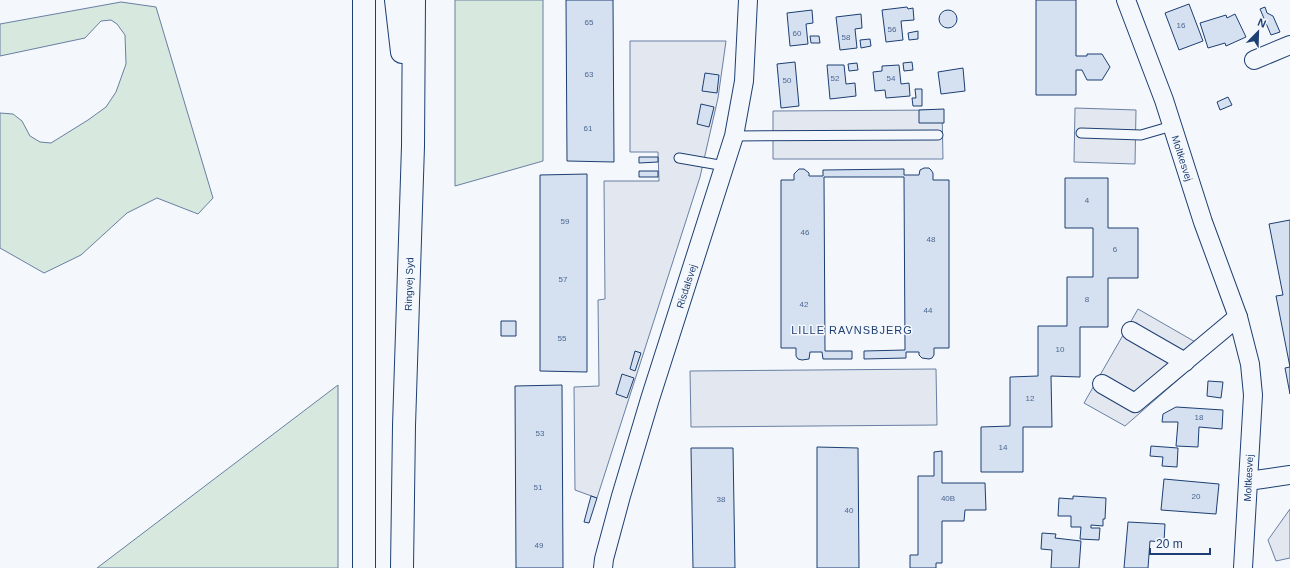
<svg xmlns="http://www.w3.org/2000/svg" width="1290" height="568" font-family="Helvetica,sans-serif">
	<rect width="100%" height="100%" fill="#f4f7fb"/>
	<path fill="#d7e8df" stroke="#687fa3" d="M455 0H543V161L455 186Z
		M121 2 156 7 213 198 198 214 157 198 127 213 81 255 44 273 0 248V113L13 114 22 121 30 136 40 142 51 143 88 120 106 107 116 92 126 64 125 35 117 24 111 20 101 21 85 38 0 56V24Z
		M338 385V568H97Z"/>
	<path fill="#e3e8f0" stroke="#687fa3" d="M630 41H726L718 98 700 177 597 498 575 490 574 387 599 386 598 300 605 299 604 181H659L658 152H630Z
		M1075 108 1136 110 1135 164 1074 162Z
		M942 110 943 159H773V111Z
		M1138 309 1211 351 1125 426 1084 403Z
		M936 369 937 425 691 427 690 371Z
		M1290 509V558L1276 561 1268 540Z"/>
	<path fill="#d5e0f0" stroke="#1d3f73" d="M566 0H613L614 162 567 161Z
		M1036 0H1076V56H1087V54H1102L1110 67 1102 80H1087L1082 70H1076V95H1036Z
		M1189 4 1203 41 1179 50 1165 13Z
		M907 7 908 9 913 8 914 20 901 21 903 40 886 42 882 10Z
		M1265 7 1267 13 1273 16 1280 32 1271 35 1260 9Z
		M812 10 813 23 806 24 808 44 790 46 787 13Z
		M939 19a9 9 0 1 1 18 0a9 9 0 1 1-18 0Z
		M861 14 862 28 855 29 857 48 840 50 836 17Z
		M1235 14 1246 37 1226 46 1225 43 1208 48 1200 23 1226 15 1227 18Z
		M918 31V39L909 40 908 33Z
		M810 36H819L820 43H811Z
		M870 39 871 46 861 48 860 40Z
		M795 62 799 106 781 108 777 64Z
		M912 62 913 70 904 71 903 63Z
		M857 63 858 70 849 71 848 64Z
		M827 65H844L846 84 855 83 856 96 830 99Z
		M899 65 901 84 909 83 910 96 886 98 885 90 875 91 873 72 882 71V66Z
		M963 68 965 91 941 94 938 72Z
		M705 73 719 75 717 93 702 91Z
		M915 89H922V106H913L912 98H916Z
		M1228 97 1232 105 1220 110 1217 102Z
		M701 104 714 107 709 127 697 124Z
		M944 109V123H919V110Z
		M639 157H658V162L639 163Z
		M924 168H929L931 170 933 173V180H949V348H934V355L932 358 929 359 922 358 919 355V352H906V358L864 359V351L905 350 904 177H824L825 351H852V359H823L822 352H810L809 359 802 360 798 359 796 356V348H781V180H794V174L799 169H804L809 173V176H823V170L904 169V175H919L920 170Z
		M639 171H658V177H639Z
		M587 174V372L540 371V175Z
		M1065 178H1108V228H1138V278H1108V327H1080V377L1051 376 1052 427H1023V472H981V427L1010 426V377L1038 376V326H1067V277H1093V228H1065Z
		M1290 220V367L1276 296 1283 295 1269 224Z
		M501 321H516V336H501Z
		M635 351 641 353 635 371 630 369Z
		M1290 367V394L1285 368Z
		M622 374 634 378 627 398 616 394Z
		M1208 381 1223 382 1221 398 1207 396Z
		M562 385 563 568H516L515 386Z
		M1176 407 1223 410 1222 429 1199 427 1198 447 1176 446 1178 422H1162L1163 414Z
		M1151 446 1178 448 1177 467 1162 466 1163 457 1150 456Z
		M817 447 858 448 859 568H817Z
		M691 448H733L735 568H693Z
		M942 451V483H985L986 510H965L964 521H942V563H936V568H910V555H918V476H934V452Z
		M1164 479 1219 484 1216 514 1161 510Z
		M591 496 597 498 589 523 584 522Z
		M1073 496 1106 498 1105 519H1103V526L1091 525V528H1100L1099 540 1080 539 1081 527H1071V516H1058L1059 498 1073 499Z
		M1128 522 1165 524 1164 542 1150 541 1148 568H1124Z
		M1042 533 1056 534 1055 538 1081 541 1079 568H1051L1052 550 1041 549Z"/>
	<g fill="none" stroke-linecap="round" stroke-linejoin="round">
		<defs>
			<path id="service" d="M1081 133 1141 135 1172 126
				M734 136 938 135
				M679 158 725 166"/>
			<g id="minor">
				<path id="s1" d="M1126 0 1164 100 1203 222 1238 317 1250 364 1253 395 1243 568"/>
				<path d="M1254 60 1290 45"/>
				<path d="M1131 331 1185 362"/>
				<path d="M1102 384 1135 403 1238 317"/>
				<path d="M1248 481 1290 475"/>
				<path id="s2" d="M603 568 604 559 621 496 650 399 734 136 744 81 748 0"/>
			</g>
			<g id="secondary">
				<path d="M396 0 402 52"/>
				<path d="M364 568V0"/>
				<path id="s3" d="M402 568 404 426 413 146 414 0"/>
			</g>
		</defs>
		<use href="#service" stroke="#1d3f73" stroke-width="11"/>
		<use href="#minor" stroke="#1d3f73" stroke-width="20"/>
		<use href="#secondary" stroke="#1d3f73" stroke-width="24"/>
		<use href="#service" stroke="#f4f7fb" stroke-width="9"/>
		<use href="#minor" stroke="#f4f7fb" stroke-width="18"/>
		<use href="#secondary" stroke="#f4f7fb" stroke-width="22"/>
	</g>
	<g text-anchor="middle" stroke-width="3" stroke-linejoin="round" paint-order="stroke">
		<g font-size="8" fill="#4b6792">
			<text x="589" y="25">65</text>
			<text x="1181" y="28">16</text>
			<text x="892" y="32">56</text>
			<text x="797" y="36">60</text>
			<text x="846" y="40">58</text>
			<text x="589" y="77">63</text>
			<text x="835" y="81">52</text>
			<text x="891" y="81">54</text>
			<text x="787" y="83">50</text>
			<text x="588" y="131">61</text>
			<text x="1087" y="203">4</text>
			<text x="565" y="224">59</text>
			<text x="805" y="235">46</text>
			<text x="931" y="242">48</text>
			<text x="1115" y="252">6</text>
			<text x="563" y="282">57</text>
			<text x="1087" y="302">8</text>
			<text x="804" y="307">42</text>
			<text x="928" y="313">44</text>
			<text x="562" y="341">55</text>
			<text x="1060" y="352">10</text>
			<text x="1030" y="401">12</text>
			<text x="1199" y="420">18</text>
			<text x="540" y="436">53</text>
			<text x="1003" y="450">14</text>
			<text x="538" y="490">51</text>
			<text x="1196" y="499">20</text>
			<text x="948" y="501">40B</text>
			<text x="721" y="502">38</text>
			<text x="849" y="513">40</text>
			<text x="539" y="548">49</text>
		</g>
		<g font-size="10" fill="#1d3f73" stroke="#f4f7fb">
			<text dy="4" stroke="none"><textPath href="#s1" startOffset="168">Moltkesvej</textPath></text>
			<text dy="4" stroke="none"><textPath href="#s3" startOffset="284">Ringvej Syd</textPath></text>
			<text dy="4" stroke="none"><textPath href="#s2" startOffset="294">Risdalsvej</textPath></text>
			<text transform="translate(1248 478) rotate(-87)" y="4">Moltkesvej</text>
		</g>
		<g font-size="11" letter-spacing="1" fill="#1d3f73" stroke="#f4f7fb">
			<text x="852" y="334">LILLE RAVNSBJERG</text>
		</g>
	</g>
	<g transform="translate(1258 32) rotate(23)" stroke="#f4f7fb" stroke-width="3" paint-order="stroke">
	<path d="M0-3L7 15L0 10L-7 15Z" fill="#1d3f73"/>
	<text y="-6" font-size="11" font-weight="bold" text-anchor="middle" fill="#1d3f73">N</text>
	</g>
	<path d="M1150 548v6h60v-6" fill="none" stroke="#1d3f73" stroke-width="2"/>
	<text x="1156" y="548" font-size="12" fill="#1d3f73" stroke="#f4f7fb" stroke-width="3" paint-order="stroke">20 m</text>
</svg>
